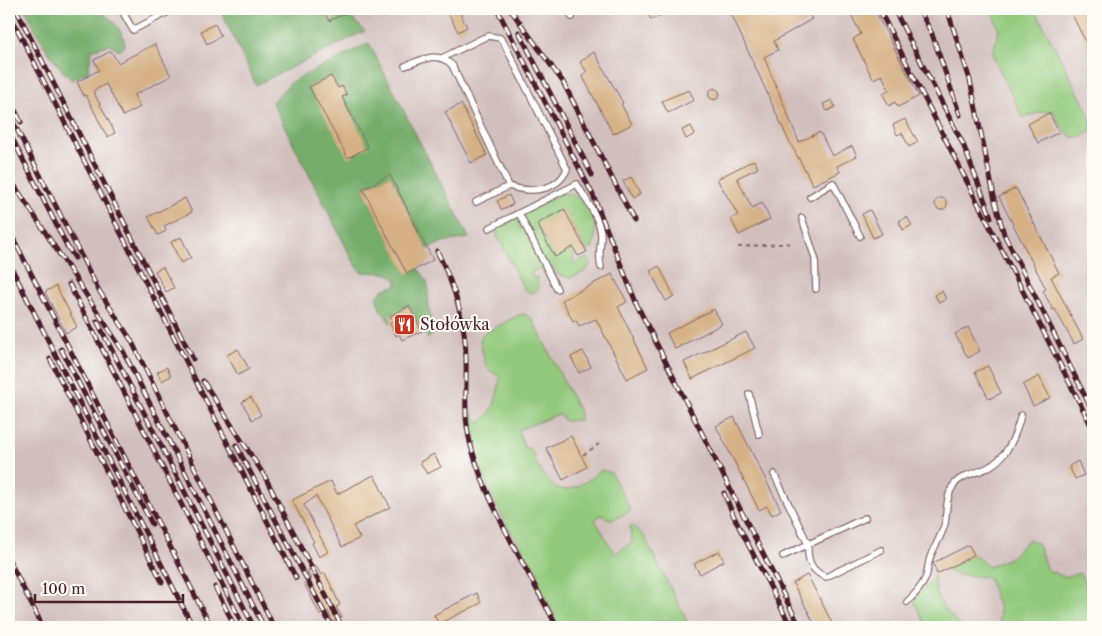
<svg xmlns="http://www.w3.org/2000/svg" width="1102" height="636" font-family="'Libre Caslon Text',serif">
	<rect width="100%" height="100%" fill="#fdfcf7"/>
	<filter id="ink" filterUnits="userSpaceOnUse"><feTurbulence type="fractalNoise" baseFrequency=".02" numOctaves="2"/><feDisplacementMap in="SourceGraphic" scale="10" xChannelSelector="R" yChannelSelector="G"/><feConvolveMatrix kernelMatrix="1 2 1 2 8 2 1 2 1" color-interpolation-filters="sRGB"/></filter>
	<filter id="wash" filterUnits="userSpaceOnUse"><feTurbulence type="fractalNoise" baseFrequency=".0096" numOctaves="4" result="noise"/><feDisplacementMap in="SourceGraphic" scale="20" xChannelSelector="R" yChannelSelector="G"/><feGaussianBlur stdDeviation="1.12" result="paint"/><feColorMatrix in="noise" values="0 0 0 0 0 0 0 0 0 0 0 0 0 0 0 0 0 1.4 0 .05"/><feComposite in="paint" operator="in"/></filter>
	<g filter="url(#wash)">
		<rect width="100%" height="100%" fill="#f3efdb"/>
		<path fill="#d1bfbe" d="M9 9H1093V627H9Z"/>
		<path fill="#92c97b" stroke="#6e7453" d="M991 9H1035L1087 110 1092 124 1090 132 1082 137H1072L1063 129 1053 111 1041 112 1023 118 992 54 999 30Z
			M562 193C590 194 601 226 592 249L587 251 564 209 537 225 555 256 571 248 575 257 572 259 574 264 585 258 589 259 591 264 585 271 571 278 558 275 554 267 541 273 539 269 531 272 533 278 537 277 538 290 530 293 524 289 497 235V231L504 224Z
			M525 314 532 319 580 413 579 420 565 421 559 414 518 430 524 447 531 450 535 457 534 460C551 486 558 501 590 479 594 476 597 472 602 470L611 473 631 511 612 520 601 515 595 520 615 554 632 542 630 526 632 525 644 536 690 627H560L535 576 539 573C500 517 474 475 467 405L476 420 481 422C496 410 497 395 500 377L489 370 485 363 480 340 483 334 519 315Z
			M1029 539 1038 544 1047 570 1065 577 1080 573 1093 603V627H998L1000 611 989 579C974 572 958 580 946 569L974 555 989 567 1011 557Z
			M934 576C936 581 935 589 937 595 942 608 952 618 962 627H927L914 601 917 594 930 584Z"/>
		<path fill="#75ad6b" stroke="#60664b" d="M25 9H96C110 17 124 29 125 46L119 51 110 44 92 50 88 72 72 80C49 60 39 36 25 9Z
			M220 9H322L329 21 346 13 365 31 256 85Z
			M380 9H406L385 19Z
			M369 43 469 238 443 242 428 249 390 175 363 189 407 273 417 268C433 284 427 289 429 309 430 318 434 324 434 333L428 339 409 307 390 316 392 321 390 323 380 309 376 297 384 289 395 286 397 282C391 269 373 274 361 272L353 261 272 102 291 82Z"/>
		<g id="blocks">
			<path fill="#d5b185" d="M322 9H354L329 21Z
				M446 9H458L467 27 458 32Z
				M652 9H673L651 20 647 11Z
				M729 9H806L812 19 774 41 778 50 764 57 799 142 820 132 832 156 852 146 857 156 837 166 840 172 813 185 787 137Z
				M848 9H874L919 96 898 107 895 102 889 106 883 94 889 90 882 75 873 79 853 39 861 34Z
				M1069 9H1093V56Z
				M215 24 221 36 207 44 201 31Z
				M155 44 171 76 134 95 140 107 123 116 106 84 93 91 115 133 107 137 86 95 84 96 77 82 99 70 94 60 111 51 118 63Z
				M594 52 623 103 621 104 632 124 613 134 582 75 587 72 580 62Z
				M331 76 338 88 342 86 347 95 342 97 368 147 348 158 309 87Z
				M708.5 94a5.5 5.5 0 1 1 11 0a5.5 5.5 0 1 1-11 0Z
				M689 90 694 100 668 113 662 101Z
				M832 100 835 107 827 111 823 104Z
				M461 104 487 155 471 163 445 112Z
				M1049 113 1059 132 1038 143 1028 124Z
				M905 119 918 142 909 147 902 133 897 135 893 125Z
				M691 126 695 134 686 139 682 130Z
				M754 160 758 168 737 178 752 208 762 203 770 219 739 235 731 219 738 215 717 179Z
				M390 175 433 260 407 274 363 189Z
				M631 177 640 194 632 199 623 181Z
				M1016 188 1059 273 1051 277 1083 339 1074 344 1055 309 1053 310 1043 291 1046 289 999 197Z
				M509 195 513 204 502 210 497 201Z
				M185 198 192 212 164 226 166 231 158 235 148 217Z
				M935 204a6 6 0 1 1 12 0a6 6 0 1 1-12 0Z
				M564 209 587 252 578 256 573 247 555 257 537 224Z
				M870 210 882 234 873 238 862 214Z
				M907 217 912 225 903 230 899 221Z
				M181 237 191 258 181 263 171 242Z
				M659 266 674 296 666 301 650 271Z
				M163 267 174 288 166 292 155 271Z
				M612 274 627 302 618 307 648 368 627 379 596 319 579 326 576 320 573 321 562 300Z
				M56 286 77 327 66 333 45 292Z
				M942 291 946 299 939 303 935 295Z
				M409 306 422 331 402 340 399 334 396 336 390 323 392 321 390 316Z
				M714 309 722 324 675 349 667 333Z
				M968 327 980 351 968 358 955 334Z
				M746 332 755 348 692 379 684 362Z
				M238 349 249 369 238 375 227 355Z
				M583 351 591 367 579 373 571 357Z
				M988 366 1001 393 989 399 975 372Z
				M167 367 171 376 162 381 157 372Z
				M1039 376 1050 398 1033 406 1023 385Z
				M251 397 261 415 252 420 242 402Z
				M734 417 781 510 772 515 767 506 759 510 716 426Z
				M571 436 587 467 563 480 546 448Z
				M434 454 441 467 427 474 420 462Z
				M1078 461 1084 475 1075 479 1069 466Z
				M374 475 390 507 353 526 360 538 342 547 316 496 304 505 328 552 319 557 312 543 314 542 292 500 331 481 337 494Z
				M969 545 974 555 937 574 933 563Z
				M719 551 724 561 700 574 694 564Z
				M316 566 321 575 325 573 340 605 336 607 342 617 333 622 328 611 320 615 304 583 311 579 307 571Z
				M807 575 812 584 834 627H816L793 583Z
				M477 593 481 603 439 624 434 615Z"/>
		</g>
	</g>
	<g filter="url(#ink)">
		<use href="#blocks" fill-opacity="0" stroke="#856869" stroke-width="1"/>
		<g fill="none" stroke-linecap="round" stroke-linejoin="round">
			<defs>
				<path id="service" d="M121 9 133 30 174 9
					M568 9 572 17
					M442 58 483 38 489 36 500 38 504 43 567 169C558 192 528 193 509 186
					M405 66C422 60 437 50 452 65L509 186 476 202
					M810 197 833 183 860 236
					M519 213 557 289
					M802 218 815 258 816 289
					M489 228 577 184C585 199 600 218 601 235 601 246 598 255 601 267
					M749 394 759 434
					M774 474 808 544C807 561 811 571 826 577L881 550
					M783 556 865 518
					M907 602C915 594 922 587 926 577 928 570 928 562 931 555 936 544 942 535 945 523 947 510 946 497 953 486 961 474 976 474 987 468 1008 457 1015 437 1021 415"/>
			</defs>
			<use href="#service" stroke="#856869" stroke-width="8"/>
			<path stroke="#856869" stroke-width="2" stroke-dasharray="4 4" stroke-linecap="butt" d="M738 247 792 243
				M583 455 599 444"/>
			<use href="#service" stroke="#fff" stroke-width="5.5"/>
			<defs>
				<path id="rail" d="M16 9 193 359
					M497 9 593 195 637 305 800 627
					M510 9 563 82 634 221
					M879 9 1093 429
					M894 9 963 144 991 217
					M919 9 932 34 960 115
					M947 9 970 80 995 201 1004 234 1093 412
					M9 13 296 578
					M519 32 592 175
					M9 98 21 122
					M9 114 98 289 131 340 274 627
					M9 132 67 246 75 258
					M9 177 123 351 264 627
					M9 230 211 627
					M437 251C454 285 466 320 466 359 467 387 463 415 470 442 485 502 528 571 557 627
					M9 263 193 627
					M69 284 244 627
					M97 321 254 627
					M61 349 152 524
					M50 359 162 582
					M203 381 264 475 342 627
					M236 445 332 627
					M724 493 735 519 791 627
					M9 560 43 627
					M215 587 235 627"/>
			</defs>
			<use href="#rail" stroke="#4a1f2b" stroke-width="5"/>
			<use href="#rail" stroke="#fdfcf7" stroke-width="3" stroke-dasharray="9" stroke-linecap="butt"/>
		</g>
	</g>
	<defs>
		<symbol id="restaurant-square" viewBox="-11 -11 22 22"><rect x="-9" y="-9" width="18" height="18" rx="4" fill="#c8321e" stroke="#fdfcf7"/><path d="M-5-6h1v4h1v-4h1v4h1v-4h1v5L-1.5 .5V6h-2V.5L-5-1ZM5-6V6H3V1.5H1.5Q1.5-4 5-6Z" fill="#fff"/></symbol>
	</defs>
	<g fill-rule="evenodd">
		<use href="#restaurant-square" x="392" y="312" width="25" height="25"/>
	</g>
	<g text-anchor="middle" stroke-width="4" stroke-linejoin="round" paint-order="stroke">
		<g font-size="16" fill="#4a1f2b" stroke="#fdfcf7" text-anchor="start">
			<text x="420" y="330">Stołówka</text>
		</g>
	</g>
	<rect width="1102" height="636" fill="none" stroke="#fdfcf7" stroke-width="30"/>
	<path d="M35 594v8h148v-8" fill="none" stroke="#4a1f2b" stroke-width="2.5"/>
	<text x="42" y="594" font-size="15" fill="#4a1f2b" stroke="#fdfcf7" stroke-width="4" paint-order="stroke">100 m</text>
</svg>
